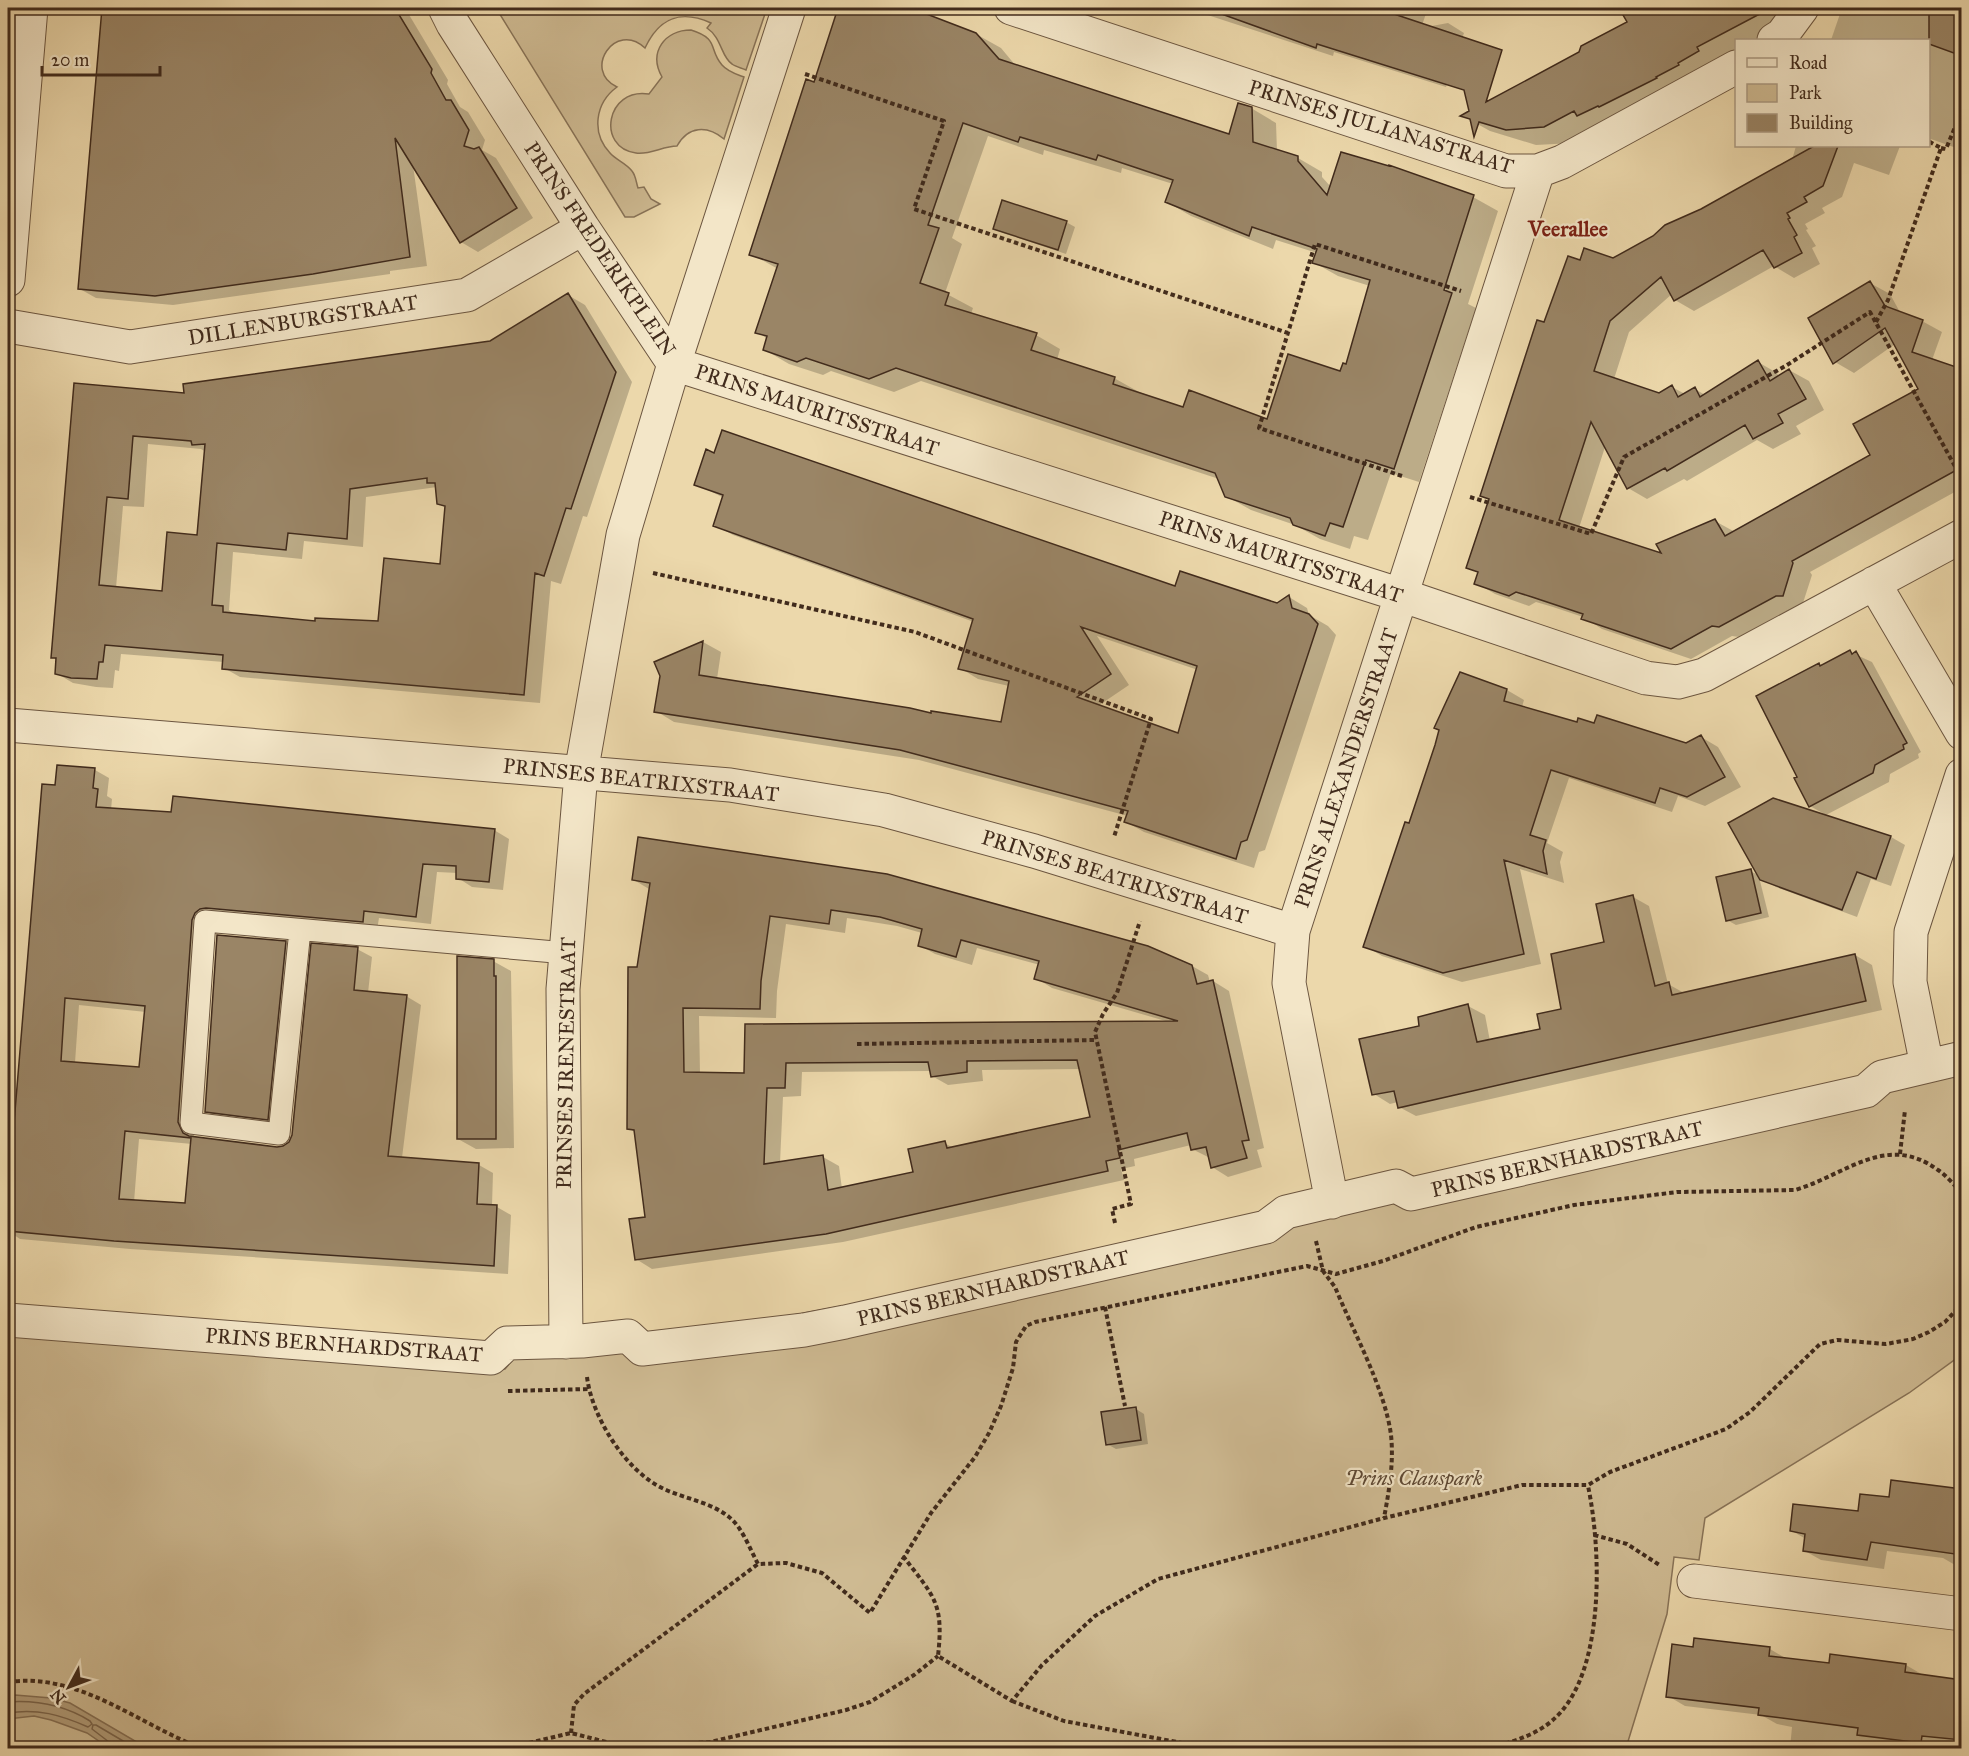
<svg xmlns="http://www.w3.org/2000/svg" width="1969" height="1756" font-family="'IM FELL Great Primer',serif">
	<rect width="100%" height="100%" fill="#ecd8ab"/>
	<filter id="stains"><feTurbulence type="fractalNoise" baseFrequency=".00333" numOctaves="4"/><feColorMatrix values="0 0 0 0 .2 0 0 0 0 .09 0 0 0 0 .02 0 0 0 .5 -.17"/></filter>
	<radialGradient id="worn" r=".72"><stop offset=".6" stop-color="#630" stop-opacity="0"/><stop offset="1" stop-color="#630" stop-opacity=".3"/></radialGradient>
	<path fill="#cfbb93" stroke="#887358" stroke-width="1.5" d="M496 8H604L639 10 640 8H767L746 70C742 68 736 67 732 64 721 57 722 38 707 28L711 23C680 9 659 18 645 48 615 20 582 71 617 87 595 103 591 133 610 153 616 160 626 163 632 171 636 176 636 182 638 188L644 187 651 199 660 204 634 217H625Z
		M691 30C720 39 708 49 722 65 728 72 736 74 744 77L724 139C707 125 688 126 677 146 663 146 650 155 636 153 596 148 606 87 649 94L662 77C648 52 665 30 691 30Z
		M1961 1074V1355L1909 1393 1705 1518 1699 1560 1674 1557 1667 1614 1626 1748H8V1332L480 1369H505L516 1356 577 1355 1287 1224Z"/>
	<path fill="#b29d7a" stroke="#856f54" stroke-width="1.5" d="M15 1695 51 1698 70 1703 147 1748H109L87 1733 51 1720 34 1716 8 1719V1696Z"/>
	<path fill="#0003" fill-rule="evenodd" d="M107 8H405L448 80 447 84 460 107 468 112 485 140 482 150 496 158 533 218 478 252 461 242 413 165 427 266 390 271V274L173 305 96 298 80 289 103 11Z
		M839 8H905L976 34 1001 48 1016 66 1230 136 1251 108 1276 123 1277 151 1298 158 1322 172V177L1331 187 1473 197 1498 211 1468 304 1476 308 1419 482 1391 473 1368 540 1354 536 1350 549 1320 539 1295 525 1251 510 1226 496 1219 479 921 381 894 392 831 371 823 375 789 364 765 350 768 339 757 332 778 269 751 254 814 84ZM988 136 1043 155 1044 150 1121 173 1122 168 1173 184 1167 202 1191 216 1273 249 1276 240 1317 253 1313 262 1338 276 1370 286 1347 366 1341 373 1268 421 1184 409 1139 392 1114 378 1057 360 1060 349 1036 335 971 314 973 308 945 293 962 244 952 238Z
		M1186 8H1428L1421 28 1448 23 1464 33 1446 87 1334 52 1333 56Z
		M1666 8H1784L1760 40H1736V57L1573 143 1536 145 1490 131 1463 116Z
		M1842 8H1962V150L1928 138V40H1831Z
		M1796 146H1900L1889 175 1854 163 1842 197 1822 208 1825 213 1805 224 1808 229 1806 230 1816 246 1812 248 1820 264 1794 278 1774 266 1694 311 1675 300 1672 294 1629 332 1614 379 1659 394 1672 387 1685 394 1695 389 1705 395 1758 362 1777 373 1779 377 1789 370 1809 381 1824 410 1796 426 1801 434 1773 449 1757 440 1687 481 1684 479 1647 499 1628 488 1605 447 1579 528 1664 556 1715 521 1735 532 1872 456 1920 389 1895 344 1854 373 1835 362 1870 283 1890 294 1901 314 1922 321 1942 332 1932 360 1962 370V488L1810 572 1812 575 1802 606H1796L1739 637 1732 636 1691 659 1602 629 1583 617 1553 607 1536 602 1529 606 1495 594 1476 583 1479 573 1468 567 1490 501 1482 496 1545 324 1581 262 1613 260 1792 160Z
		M1066 222 1075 227 1066 254 1003 233 995 228Z
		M1962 285V306L1956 302Z
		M568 295 585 305 632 382 587 517 583 516 561 584 551 581 540 703 240 677 224 668V662L121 654 119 671 115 670 113 688 96 687 73 683 56 673 57 660 53 657 76 384 186 394 491 343ZM148 444 201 449 206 452 199 536 163 592 116 588 123 506 144 507ZM437 487 438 503 446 508 442 565 380 622 316 623 236 615 229 610 233 552 302 559 304 541 363 547 366 497Z
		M696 484 1176 588 1277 605 1289 597 1307 608 1309 615 1328 626 1336 635 1272 829 1265 850 1259 852 1254 868 1144 832 1126 822 1128 816 919 760 674 722 656 711 662 676 656 663 703 642 721 652 717 679 932 715 1002 724 1009 686 978 679 960 668 974 622 733 535 715 525 724 498ZM1097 636 1198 670 1179 735 1098 706 1129 685Z
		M1850 652 1872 662 1921 752 1918 754 1919 758 1890 774 1889 782 1826 815 1810 806 1799 777 1819 665 1822 667Z
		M1461 674 1507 690 1524 700 1522 707 1578 724 1686 745 1701 737 1718 747 1741 787 1705 806 1678 796 1672 812 1569 778 1547 843 1563 852 1560 862 1564 883 1520 869 1541 964 1462 982 1382 956 1365 946 1410 825Z
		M95 770 109 778 107 796 112 799 111 810 494 830 509 839 503 890 472 887 458 878V873L437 872 431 924 379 918 377 930 214 917 192 1131 195 1138 277 1148 284 1147 290 1143 357 949 372 957 368 993 406 996 421 1005 402 1158 479 1165 493 1173 492 1206 497 1207 511 1215 508 1274 130 1249 20 1239 8 1231V1211L43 786 56 787ZM79 1005 146 1012 140 1069 75 1063ZM139 1139 192 1144 186 1205 134 1202Z
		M1891 837 1905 845 1891 886 1871 879 1857 917 1776 887 1759 877 1769 917 1736 925 1727 920 1750 871 1760 876Z
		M639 839 1192 966 1208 975 1210 982 1213 981 1229 991 1264 1148 1257 1150 1262 1167 1228 1177 1212 1167 1210 1158 1192 1149 1191 1145 1134 1159 1135 1166 1121 1169 1124 1180 843 1242 652 1269 636 1259 647 1218 636 1133 629 1128 639 968 649 889 634 880ZM847 918 897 926 922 933 919 945 935 954 972 965 977 948 1040 965 1036 978 1052 988 1169 1022 746 1026V1074L700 1073 699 1016 776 1018 777 991 786 924 845 933ZM1080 1069 1092 1118 954 1148 944 1143 915 1173 842 1189 839 1166 823 1157 780 1163 783 1097 801 1096 802 1072 931 1071 932 1076 948 1085 983 1081 982 1070Z
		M1633 897 1649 906 1668 984 1686 994 1855 955 1872 965 1882 1010 1416 1116 1399 1107 1398 1102 1390 1104 1374 1094 1421 1027 1468 1006 1485 1015 1490 1041 1542 1030 1563 1010 1606 943Z
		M286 942 294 947 276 1124 214 1116 206 1111Z
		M493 961 511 971 514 1148 476 1149 458 1139Z
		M1136 1409 1144 1414 1148 1444 1116 1449 1107 1444Z
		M1962 1490V1566L1955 1565 1943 1558 1887 1551 1884 1569 1821 1560 1805 1551 1806 1539 1792 1531 1859 1513Z
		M1694 1648 1770 1649 1787 1659 1830 1664 1906 1665 1923 1675 1962 1681V1747L1939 1744 1938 1748H1790L1792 1727 1777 1724 1761 1715 1685 1706 1668 1696Z"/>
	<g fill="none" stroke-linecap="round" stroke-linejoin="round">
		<path stroke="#7a644b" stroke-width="1.5" d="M8 1702C38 1700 64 1705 90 1721L92 1724 88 1727C61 1715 37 1708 8 1713
			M111 1748 109 1742 92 1729 93 1725H96L135 1748"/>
	</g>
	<path fill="#9a8566" stroke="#412b1c" stroke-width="1.5" fill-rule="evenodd" d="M102 8H395L432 69 431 73 446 100H451L469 130 464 146 474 149 479 147 517 208 460 243 395 138 410 257 313 274 155 296 78 289Z
		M838 8H911L976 33 999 59 1229 134 1238 103 1252 107 1253 142 1298 156V161L1327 195 1341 152 1389 166V165L1474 195 1444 290 1452 293 1394 469 1366 460 1343 527 1330 523 1325 536 1293 525 1290 518 1225 497 1215 473 896 368 869 379 806 358 797 362 763 350 767 336 755 333 778 264 749 255 806 79 814 82ZM963 123 1018 142 1020 137 1096 160 1098 155 1173 180 1165 202 1249 236 1252 227 1317 249 1312 263 1370 280 1346 364 1343 363 1340 371 1288 354 1267 419 1189 390 1183 407 1113 384 1115 377 1031 350 1037 333 945 305 949 293 920 283 939 228 928 225Z
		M1217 8H1393L1391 13 1502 50 1486 102 1579 52 1581 46 1627 22 1619 8H1771L1697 47 1699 51 1678 63 1679 65 1656 77 1657 78 1599 107 1598 106 1577 116 1574 111 1544 127 1506 130 1479 122 1474 137 1470 119 1460 116 1469 111 1464 90 1317 44 1316 48 1216 12Z
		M1929 8H1962V56L1929 44Z
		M1814 146H1838L1823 186 1804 197 1807 202 1787 213 1790 218 1788 219 1797 235 1794 237 1802 253 1774 268 1763 250 1674 301 1661 277 1610 321 1594 371 1659 393 1672 385 1678 397 1695 387 1700 397 1758 360 1770 381 1789 369 1806 399 1778 414 1783 423 1753 439 1745 425 1667 471 1665 468 1627 489 1591 422 1559 520 1661 553 1656 544 1715 519 1725 536 1870 455 1853 424 1918 389 1885 328 1833 364 1808 318 1870 281 1885 306 1923 320 1912 352 1962 369V467L1792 561 1793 563 1783 596H1776L1719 627 1712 626 1671 649 1581 619 1583 614 1532 597 1516 592 1509 596 1474 584 1478 572 1466 568 1489 499 1480 496 1537 320 1544 322 1568 256 1580 260 1584 248 1613 258 1653 236 1665 225 1701 209Z
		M1002 200 1067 221 1058 250 993 229Z
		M568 293 616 372 571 509 566 508 544 576 535 573 524 695 222 669 223 655 105 645 103 662H99L97 679 71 678 55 674 56 658H51L74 383 184 393 183 384 490 341ZM133 436 191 441 192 445 205 444 197 535 167 532 162 591 99 585 107 497 128 499ZM427 478V483H435L437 504 445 506 440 564 384 558 378 621 315 618V621L223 612V606L212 605 217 543 286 550 288 533 347 539 350 489Z
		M722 430 1175 586 1180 571 1277 603 1289 595 1292 608 1309 614 1318 624 1254 819 1247 840 1241 842 1236 859 1124 822 1128 811 900 750 654 712 660 676 654 662 703 641 699 675 910 708 931 713V711L1001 722 1009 681 958 669 973 619 713 526 723 495 694 485 706 449 714 453ZM1081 627 1197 666 1178 733 1077 697 1111 674Z
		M1850 650 1852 654 1856 651 1907 743 1903 745 1904 749 1875 765 1873 773 1809 807 1794 778 1797 777 1756 696 1819 663 1820 666Z
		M1460 672 1507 689 1504 701 1577 722 1578 718 1594 723 1597 715 1686 743 1701 735 1725 777 1687 797 1660 788 1655 803 1551 770 1530 835 1546 840 1543 851 1547 874 1504 860 1524 954 1443 973 1363 947 1405 822 1409 823 1435 745 1439 730 1434 728Z
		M57 765 95 768 93 788 98 789 96 807 171 812 173 796 495 829 489 882 456 879V866L423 864 416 917 364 911 363 922 206 908 200 909 195 913 192 920 178 1122 183 1133 189 1136 277 1147 283 1146 289 1142 292 1135 311 943 358 947 354 990 407 995 388 1156 479 1163 477 1204 497 1205 494 1266 114 1241 8 1231V1196L42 784 55 785ZM65 998 145 1006 139 1067 61 1061ZM125 1131 191 1138 185 1203 119 1199Z
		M1773 798 1891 836 1876 879 1857 872 1842 910 1760 880 1728 823Z
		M638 837 887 874 1148 946 1192 965 1197 984 1213 980 1249 1140 1242 1141 1247 1158 1211 1168 1206 1147 1191 1150 1187 1133 1118 1150 1120 1158 1106 1161 1108 1171 826 1234 635 1260 629 1219 645 1217 634 1130 627 1129 628 967H637L650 883 632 880ZM831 910 880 917 922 929 918 946 956 957 961 940 1039 961 1034 979 1178 1021 745 1024 744 1073 684 1072 683 1008 760 1009 761 981 770 916 829 924ZM1077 1060 1090 1117 947 1148 945 1141 908 1149 913 1172 828 1190 823 1155 764 1164 767 1088H785L786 1063 928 1062 931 1077 967 1072V1061Z
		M1751 869 1761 913 1726 921 1716 877Z
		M1633 895 1655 986 1669 982 1672 995 1855 954 1866 1001 1398 1108 1394 1091 1372 1095 1359 1039 1419 1026 1418 1017 1468 1004 1477 1042 1540 1029 1537 1014 1561 1009 1551 954 1604 942 1596 904Z
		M217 935 286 941 268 1120 205 1112Z
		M457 956 494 959V976H496V1139H457Z
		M1136 1407 1141 1440 1106 1445 1101 1412Z
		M1891 1480 1962 1489V1555L1871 1542 1867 1560 1803 1551 1805 1534 1790 1531 1793 1504 1858 1511 1860 1494 1889 1497Z
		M1694 1638 1770 1647 1769 1656 1829 1663 1830 1654 1906 1664 1905 1672 1962 1680V1740L1922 1736 1921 1743 1857 1735 1858 1728 1758 1715 1759 1708 1666 1697 1672 1644 1693 1647Z"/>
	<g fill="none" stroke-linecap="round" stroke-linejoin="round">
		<defs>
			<path id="service" d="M300 930 279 1134 191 1123 205 921 566 953"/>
			<path id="minor" d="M445 8 453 24 583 228 674 364
				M1011 8 1506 171H1538L1562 162 1736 67
				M1774 40 1782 35 1802 8
				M8 280 31 8
				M8 326 130 347 467 295 583 228
				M674 364 1401 595 1646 678 1678 682 1704 675 1962 536
				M1874 583 1962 733
				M8 725 730 785 884 810 1034 851 1293 931
				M1927 1066 1910 982 1911 932 1962 775
				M1332 1202 1289 983 1293 931 1538 171
				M8 1320 491 1358 507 1343 582 1341 628 1336 642 1349 804 1330 845 1322 1266 1227 1286 1212 1396 1186 1411 1194 1866 1091 1882 1077 1962 1058
				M566 1342 563 989 581 773 623 535 674 364 789 8
				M1694 1581 1962 1614"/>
		</defs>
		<use href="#service" stroke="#6c5640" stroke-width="23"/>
		<use href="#minor" stroke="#6c5640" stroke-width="35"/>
		<path stroke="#412b1c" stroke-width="4" stroke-dasharray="4.5 3" stroke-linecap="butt" d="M805 74 944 121 914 209 1288 333
			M1941 148 1946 149 1955 127 1962 129
			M1876 322 1888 300 1941 148 1928 141
			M1402 476 1259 428 1315 244 1461 291
			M1470 497 1591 534 1624 457 1787 365 1870 312 1962 479
			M653 573 915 632 1151 719 1114 837
			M857 1044 1096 1040
			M1900 1154 1905 1110
			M1115 1223 1112 1209 1131 1204 1095 1032 1103 1014 1117 993 1140 921
			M1316 1241 1323 1271 1335 1287C1353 1331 1385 1389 1391 1435 1394 1463 1389 1491 1384 1518
			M1105 1307 1125 1406
			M587 1377C592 1417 625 1470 662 1488 684 1499 709 1501 729 1517 742 1527 750 1549 758 1564L786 1563 822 1573 870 1613 931 1513 975 1457 989 1433 1001 1406 1013 1368 1016 1342 1026 1326 1035 1322 1307 1266 1336 1274 1383 1261 1476 1227 1574 1205 1677 1192 1795 1190C1846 1175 1886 1132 1938 1170 1947 1176 1954 1185 1962 1193
			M508 1391 588 1389
			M1594 1535 1627 1544 1661 1566
			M903 1556C934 1597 944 1602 938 1656L1012 1701 1042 1665 1095 1616 1158 1579 1384 1518 1522 1485H1588L1610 1472 1726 1429 1750 1412 1820 1344 1837 1340 1886 1344 1913 1339 1929 1332 1945 1322 1962 1304
			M8 1682C79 1672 138 1724 201 1748
			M1012 1701 1064 1721 1209 1748
			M571 1733 574 1705 584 1694 758 1564
			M507 1748 571 1733 610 1743 645 1746 710 1742 846 1710 870 1702 914 1675 938 1656
			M1491 1748C1517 1740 1541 1734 1560 1713 1605 1664 1601 1547 1588 1486"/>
		<use href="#service" stroke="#f3e6c8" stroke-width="21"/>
		<use href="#minor" stroke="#f3e6c8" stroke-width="33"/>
	</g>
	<g text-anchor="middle" stroke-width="4.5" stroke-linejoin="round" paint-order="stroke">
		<g font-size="21" fill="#412b1c" stroke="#f3e6c8">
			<text transform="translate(1381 127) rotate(17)" y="7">PRINSES JULIANASTRAAT</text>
			<text transform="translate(600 249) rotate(56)" y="7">PRINS FREDERIKPLEIN</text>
			<text transform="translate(303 320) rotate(-9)" y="7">DILLENBURGSTRAAT</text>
			<text transform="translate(817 410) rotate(18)" y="7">PRINS MAURITSSTRAAT</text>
			<text transform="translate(1281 557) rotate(18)" y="7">PRINS MAURITSSTRAAT</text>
			<text transform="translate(1346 768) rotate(-72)" y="7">PRINS ALEXANDERSTRAAT</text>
			<text transform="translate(641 780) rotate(6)" y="7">PRINSES BEATRIXSTRAAT</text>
			<text transform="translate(1115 877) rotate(17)" y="7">PRINSES BEATRIXSTRAAT</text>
			<text transform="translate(566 1063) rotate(-89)" y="7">PRINSES IRENESTRAAT</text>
			<text transform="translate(1567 1159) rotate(-13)" y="7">PRINS BERNHARDSTRAAT</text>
			<text transform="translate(993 1288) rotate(-13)" y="7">PRINS BERNHARDSTRAAT</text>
			<text transform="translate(344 1345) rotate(4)" y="7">PRINS BERNHARDSTRAAT</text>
		</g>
		<g font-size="21" font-style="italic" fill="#5d4834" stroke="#f3e6c8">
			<text x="1414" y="1485">Prins Clauspark</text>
		</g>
		<g font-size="22" font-weight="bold" fill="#7a1f14" stroke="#f3e6c8">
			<text x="1568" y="236">Veerallee</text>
		</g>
	</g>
	<rect width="1969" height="1756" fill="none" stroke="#ecd8ab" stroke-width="30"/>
	<rect x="9" y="9" width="1951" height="1738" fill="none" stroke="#412b1c" stroke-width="3"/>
	<rect x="15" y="15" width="1939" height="1726" fill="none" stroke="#412b1c" stroke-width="1.5"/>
	<rect x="1735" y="39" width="195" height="108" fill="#f3e6c8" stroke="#ac9b83" stroke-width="1.5"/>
	<rect x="1747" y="58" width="30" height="9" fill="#f3e6c8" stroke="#ac9b83" stroke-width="1.5"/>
	<text x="1789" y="69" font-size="18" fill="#412b1c">Road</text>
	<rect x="1747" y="84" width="30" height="18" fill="#cfbb93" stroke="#ac9b83" stroke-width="1.5"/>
	<text x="1789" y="99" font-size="18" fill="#412b1c">Park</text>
	<rect x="1747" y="114" width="30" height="18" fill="#9a8566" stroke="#ac9b83" stroke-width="1.5"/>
	<text x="1789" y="129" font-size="18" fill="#412b1c">Building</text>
	<g transform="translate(69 1687) rotate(229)" stroke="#f3e6c8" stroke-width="4.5" paint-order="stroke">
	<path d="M0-4.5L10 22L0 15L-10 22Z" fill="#412b1c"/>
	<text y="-9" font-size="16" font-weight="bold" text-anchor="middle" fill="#412b1c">N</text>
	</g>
	<path d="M42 66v9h118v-9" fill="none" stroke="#412b1c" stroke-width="3"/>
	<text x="51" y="66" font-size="18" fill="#412b1c" stroke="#f3e6c8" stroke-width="4.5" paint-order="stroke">20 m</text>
	<rect width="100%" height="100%" filter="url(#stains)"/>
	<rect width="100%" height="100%" fill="url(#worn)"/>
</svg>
